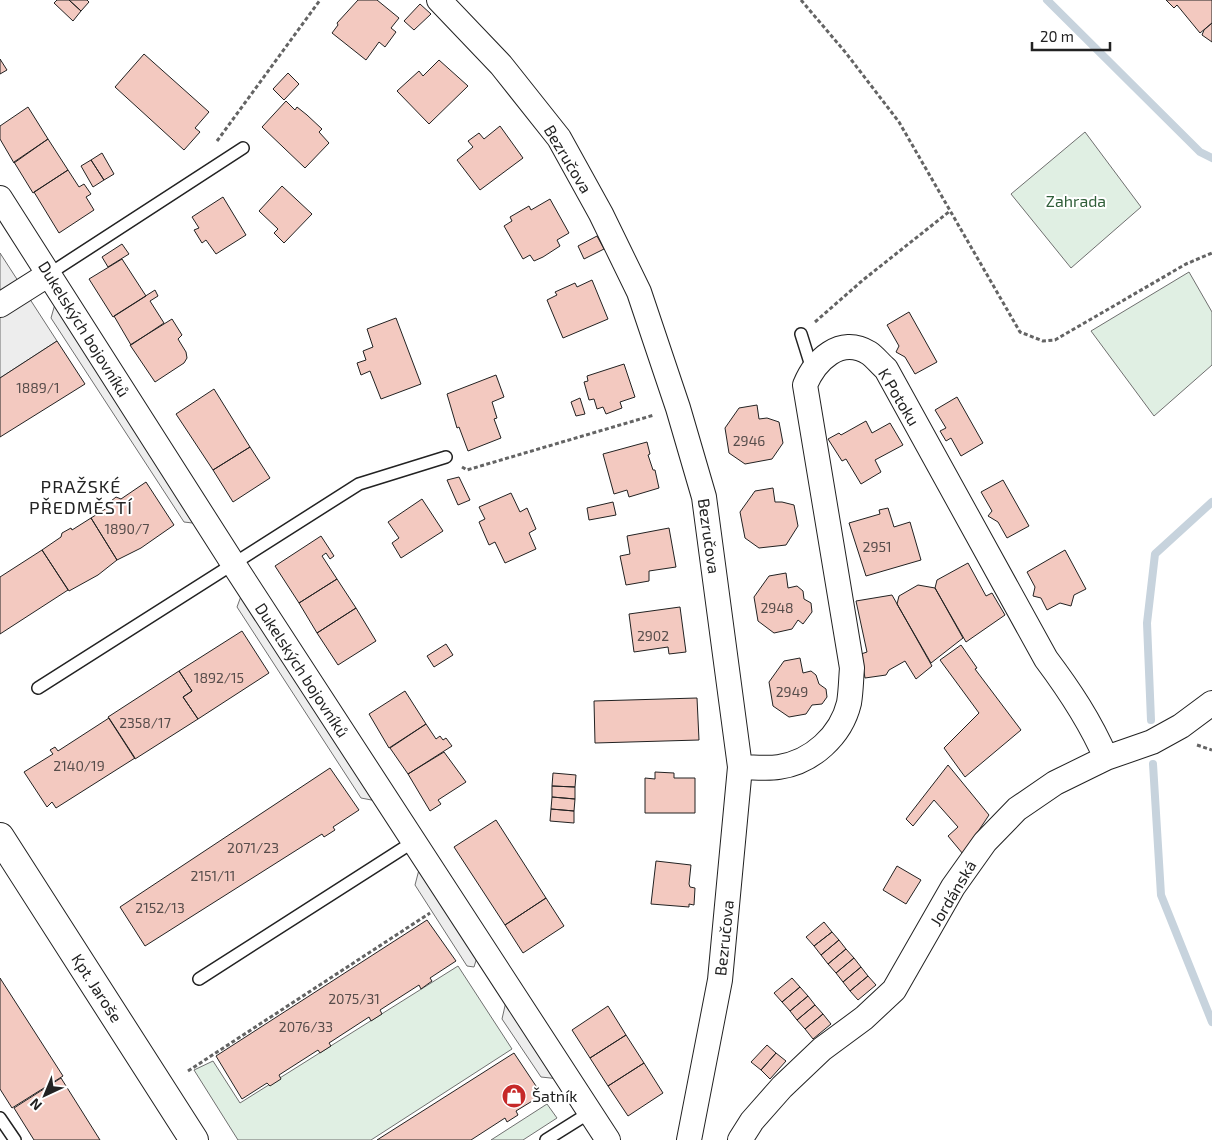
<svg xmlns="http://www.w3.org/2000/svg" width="1212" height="1140" font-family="'Exo 2',sans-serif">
	<rect width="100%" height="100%" fill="#fff"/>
	<path fill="#e0efe3" stroke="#6f6f6f" d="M1085 132 1141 207 1071 268 1011 194Z
		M1189 272 1212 312V365L1154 416 1091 331Z
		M458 966 512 1049 371 1140H238L194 1070 213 1061 240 1103Z
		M547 1104 557 1118 523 1140H491Z"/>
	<path fill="#ededed" stroke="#6f6f6f" d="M0 253 57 341 0 378Z
		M57 297 201 524 184 522 51 318Z
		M244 588 382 802 361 798 237 607Z
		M421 862 479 951 474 967 467 966 415 885Z
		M507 997 560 1079 541 1077 502 1019Z"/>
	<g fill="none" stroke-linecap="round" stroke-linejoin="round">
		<path stroke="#c7d3dd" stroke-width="8" d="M1047 0 1200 152 1212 158
			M1151 720 1147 623 1155 554 1212 502
			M1153 764 1161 895 1212 1022"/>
	</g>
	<path fill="#f3c9c0" stroke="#222" d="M57 0H69L81 11 73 21 54 3Z
		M69 0H87L89 2 81 11Z
		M358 0H377L399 18 391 28 396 32 385 47 379 42 366 60 332 33 338 25 337 23Z
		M1166 0H1212V23L1200 33 1177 5 1174 8Z
		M420 4 431 14 414 30 404 21Z
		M1212 23V42L1202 35 1204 30Z
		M144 54 209 112 195 128 200 132 184 150 115 87Z
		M0 59 7 70 0 74Z
		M439 60 468 86 429 124 397 91 419 71 423 76Z
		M288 73 299 84 284 100 273 89Z
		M286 101 295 110 297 107 307 115 322 129 319 132 329 143 305 168 262 127Z
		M28 107 48 139 14 163 0 139V126Z
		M500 126 523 158 480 190 457 160 473 147 468 141 479 133 484 139Z
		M48 139 68 170 33 193 14 162Z
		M102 153 114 174 104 180 91 160Z
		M91 160 104 180 93 187 81 166Z
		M68 170 79 187 84 184 91 194 86 197 94 210 59 233 34 192Z
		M282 186 312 214 284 243 274 233 278 229 259 211Z
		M223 197 246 235 216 254 206 240 202 243 194 230 199 228 192 217Z
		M550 199 569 233 557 240 560 246 543 257 534 261 530 255 523 259 504 226 512 221 510 217 529 206 531 210Z
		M597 236 604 249 584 259 578 246Z
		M122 244 129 254 108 267 102 257Z
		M122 259 146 296 113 317 89 279Z
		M592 280 608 319 563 338 547 300 557 295 555 292 575 283 577 287Z
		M155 290 158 296 150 301 164 323 131 345 114 316Z
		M909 312 937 362 915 374 905 357 896 352 899 346 887 325Z
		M396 318 421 384 381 399 370 371 361 375 357 363 366 360 363 351 373 347 367 329Z
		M172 319 182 335 178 339 186 352 187 358 184 363 155 382 130 345Z
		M57 341 85 384 0 437V378Z
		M624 364 635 397 620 402 622 408 606 414 603 407 597 409 594 399 589 400 584 382 588 381 587 376Z
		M496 375 504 397 492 402 497 418 494 419 501 438 468 451 459 427 457 428 447 394Z
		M214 389 250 447 213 470 176 414Z
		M957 397 983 443 961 456 951 438 946 441 940 431 946 428 935 410Z
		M580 398 585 414 576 416 571 402Z
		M757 405 759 419 767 418 779 422 783 443 772 459 745 464 729 453 725 428 739 408Z
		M866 421 872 433 890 423 903 445 875 460 881 472 861 484 846 459 842 461 828 439 839 433 841 435Z
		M647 442 650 454 648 455 653 470H655L659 488 629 497 627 490 614 494 603 454Z
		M250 447 270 478 233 502 213 470Z
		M459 477 470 500 458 505 447 480Z
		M1003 480 1029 526 1007 538 998 522 988 516 992 511 981 492Z
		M146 482 174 525 141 548 117 560 91 518 110 506 111 501 116 497 121 499Z
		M773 488 775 502H782L794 505 798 526 786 545 759 548 745 538 740 512 755 491Z
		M511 493 520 512 527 508 536 529 529 533 536 549 505 563 495 542 489 545 479 522 485 519 479 507Z
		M422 499 443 531 401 558 392 543 399 538 388 522Z
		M613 502 616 515 589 520 587 508Z
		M888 508 894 527 910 522 921 560 866 576 849 523 880 514 879 510Z
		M91 518 117 560 98 575 69 591 42 550 61 537 62 533 71 528 72 530Z
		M669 528 676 567 649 571V581L626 585 620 556 630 554 627 536Z
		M321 536 334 556 330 559 326 553 322 556 337 579 299 603 275 566Z
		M42 550 68 590 0 634V577Z
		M1065 550 1086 589 1074 595 1071 606 1060 603 1047 610 1041 598 1033 596 1035 587 1027 572Z
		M968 563 986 596 992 593 1005 615 966 642 935 588 937 580Z
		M786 573 788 588 797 586 803 591 804 599 811 603 812 612 803 624 798 620 792 629 774 633 758 621 754 597 769 576Z
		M337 579 356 608 317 633 299 603Z
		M918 585 935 588 963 638 931 663 897 604 899 596Z
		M892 595 932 666 916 679 905 661 889 670 886 675 865 678 861 654 867 652 856 601Z
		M680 607 686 652 669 654 668 647 634 652 629 614Z
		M356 608 376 641 338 665 317 633Z
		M242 631 269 673 198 719 183 697 192 691 179 671Z
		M446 644 453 655 434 667 427 656Z
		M961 645 977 668 975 669 1021 730 965 777 944 748 979 713 940 660Z
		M800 658 803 673 811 671 816 675 819 684 826 689 827 697 822 704 812 705 806 714 789 717 773 706 769 682 784 661Z
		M179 671 192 691 183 697 198 719 135 759 108 717Z
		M405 691 426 724 389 748 369 714Z
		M697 698 699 740 595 743 594 701Z
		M109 718 135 758 56 808 52 802 47 807 24 772 53 754 50 750 55 747 58 751Z
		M426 724 436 739 440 736 443 740 446 738 452 746 408 774 390 748Z
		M444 752 466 782 438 800 441 804 430 811 408 774Z
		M948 765 989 815 963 854 948 836 958 827 934 800 913 826 906 819Z
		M330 768 359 810 333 827 335 830 324 837 322 834 145 946 120 907Z
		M655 772 674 773V778H695V813H645V778L655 779Z
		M553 773 576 775 575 787 552 786Z
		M552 786 575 787V799L552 797Z
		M552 797 575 799 574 811 551 809Z
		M551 809 574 811V823L550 821Z
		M496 820 546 898 505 925 454 847Z
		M656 861 691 865 689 884 690 887 695 888 694 905 689 904V907L651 904Z
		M897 866 921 880 906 904 883 890Z
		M546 898 564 926 523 953 505 925Z
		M427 920 456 961 430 978 432 981 421 989 419 985 380 1010 382 1014 371 1021 369 1017 329 1043 331 1046 320 1053 318 1050 279 1075 281 1079 270 1086 267 1083 242 1099 216 1056Z
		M824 922 832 932 814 946 806 937Z
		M832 932 839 940 821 955 814 946Z
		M839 940 846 949 828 964 821 955Z
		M846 949 854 958 836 973 828 964Z
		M854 958 861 967 843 982 836 973Z
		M861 967 868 976 850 991 843 982Z
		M868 976 876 985 858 1000 850 991Z
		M0 978 63 1076 12 1108 0 1089Z
		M792 978 800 987 782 1002 774 993Z
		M800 987 808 996 790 1011 782 1002Z
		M808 996 815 1005 797 1020 790 1011Z
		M815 1005 823 1014 805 1029 797 1020Z
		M608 1006 626 1035 590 1058 572 1030Z
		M823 1014 831 1024 813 1039 805 1029Z
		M626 1035 644 1063 608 1086 590 1058Z
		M767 1045 776 1053 761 1070 751 1062Z
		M514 1053 542 1095 516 1111 518 1115 507 1122 505 1118 471 1140H377Z
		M776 1053 786 1061 770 1079 761 1070Z
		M644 1063 663 1093 628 1116 608 1086Z
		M61 1078 100 1140H34L14 1108Z"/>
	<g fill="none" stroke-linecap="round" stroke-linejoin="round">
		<defs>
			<path id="service" d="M49 274 243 148
				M801 334 812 369
				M38 688 359 484 446 457
				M199 979 413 842
				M0 1118 15 1140
				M546 1140 589 1113"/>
			<path id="minor" d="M439 0 501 65 559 138 601 214 639 292 678 408 704 497 740 767 720 980 689 1140
				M0 198 234 565 608 1140
				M0 305 49 274
				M740 767C753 767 766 769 779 767 812 762 841 736 849 703 851 691 851 679 852 668L805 385C815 361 840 335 869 353 875 357 880 364 886 369L1046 659C1070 691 1090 721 1106 758
				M740 1140 752 1121 782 1087 822 1049 864 1018 894 990 953 887 985 842 1017 809 1055 783 1106 758 1152 742 1181 726 1212 703"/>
			<path id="tertiary" d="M0 837 194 1140"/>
		</defs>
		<use href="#service" stroke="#222" stroke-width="14"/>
		<use href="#minor" stroke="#222" stroke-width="26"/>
		<use href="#tertiary" stroke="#222" stroke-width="30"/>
		<path stroke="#646464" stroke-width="3" stroke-dasharray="4 2.5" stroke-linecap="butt" d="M801 0 846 53 899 122 1020 332 1043 341 1055 340 1186 264 1212 253
			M217 141 320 0
			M815 322 863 280 950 211
			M462 467 467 470 654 415
			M1197 745 1212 750
			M188 1071 430 913"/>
		<use href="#service" stroke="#fff" stroke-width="11"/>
		<use href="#minor" stroke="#fff" stroke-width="24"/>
		<use href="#tertiary" stroke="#fff" stroke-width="28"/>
	</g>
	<defs>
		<symbol id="shop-disc" viewBox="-11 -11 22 22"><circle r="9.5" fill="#c62828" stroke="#fff"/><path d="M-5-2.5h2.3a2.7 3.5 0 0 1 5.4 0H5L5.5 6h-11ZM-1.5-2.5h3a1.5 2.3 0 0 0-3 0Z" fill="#fff"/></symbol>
	</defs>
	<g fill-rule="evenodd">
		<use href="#shop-disc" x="500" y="1082" width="28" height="28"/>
	</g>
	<g text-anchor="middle" stroke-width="4" stroke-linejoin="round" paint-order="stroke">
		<g font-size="14" fill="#564c4a">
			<text x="38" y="393">1889/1</text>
			<text x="749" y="446">2946</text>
			<text x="127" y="534">1890/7</text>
			<text x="877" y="552">2951</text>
			<text x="777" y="613">2948</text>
			<text x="653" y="641">2902</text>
			<text x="219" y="683">1892/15</text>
			<text x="792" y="697">2949</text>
			<text x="145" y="728">2358/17</text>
			<text x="79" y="771">2140/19</text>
			<text x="253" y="853">2071/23</text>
			<text x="213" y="881">2151/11</text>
			<text x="160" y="913">2152/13</text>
			<text x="354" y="1004">2075/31</text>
			<text x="306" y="1032">2076/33</text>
		</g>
		<g font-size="16" fill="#222" stroke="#fff">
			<text transform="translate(568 159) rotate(59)" y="6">Bezručova</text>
			<text transform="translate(84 329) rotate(58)" y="6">Dukelských bojovníků</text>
			<text transform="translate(899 397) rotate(59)" y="6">K Potoku</text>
			<text transform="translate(709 536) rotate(82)" y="6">Bezručova</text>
			<text transform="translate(302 670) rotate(57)" y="6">Dukelských bojovníků</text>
			<text transform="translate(953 893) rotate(-59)" y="6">Jordánská</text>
			<text transform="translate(724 938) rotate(-84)" y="6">Bezručova</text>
			<text transform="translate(97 988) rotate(57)" y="6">Kpt. Jaroše</text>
		</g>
		<g font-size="16" fill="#2f5e38" stroke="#fff">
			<text x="1076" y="207">Zahrada</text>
		</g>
		<g font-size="16" fill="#222" stroke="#fff" text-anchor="start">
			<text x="532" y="1102">Šatník</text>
		</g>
		<g font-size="18" letter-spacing="1" fill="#222" stroke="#fff">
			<text x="81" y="493">PRAŽSKÉ<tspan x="81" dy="21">PŘEDMĚSTÍ</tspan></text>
		</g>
	</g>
	<g transform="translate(45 1095) rotate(224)" stroke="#ffffff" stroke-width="4" paint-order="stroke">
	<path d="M0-4L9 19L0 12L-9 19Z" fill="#222222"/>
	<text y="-8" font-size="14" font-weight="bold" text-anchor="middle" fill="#222222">N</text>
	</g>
	<path d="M1032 42v8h78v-8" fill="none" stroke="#222222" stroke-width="2.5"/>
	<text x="1040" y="42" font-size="15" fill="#222222" stroke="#ffffff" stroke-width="4" paint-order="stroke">20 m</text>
</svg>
